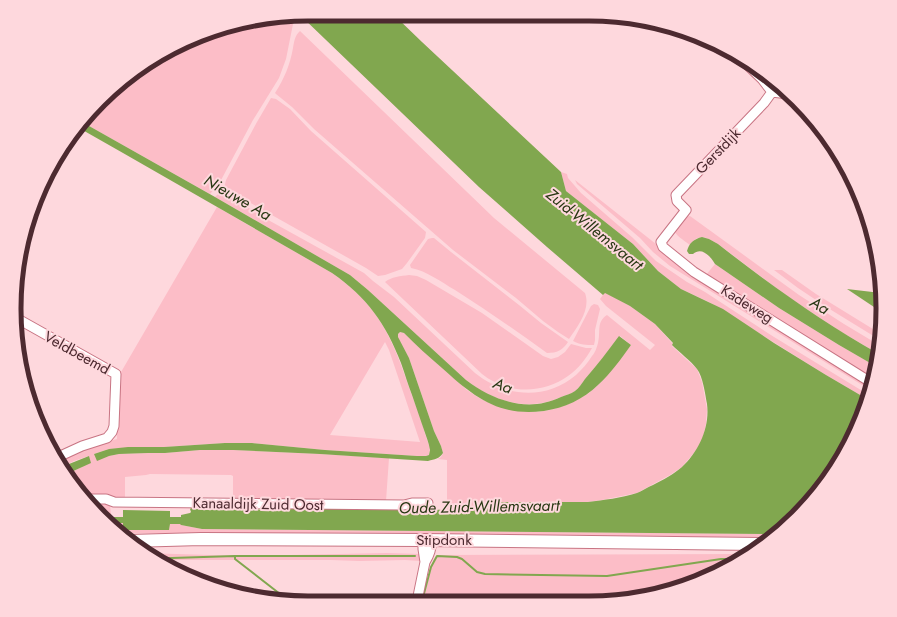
<svg xmlns="http://www.w3.org/2000/svg" width="897" height="617" font-family="Jost,sans-serif">
	<rect width="100%" height="100%" fill="#fed8dd"/>
	<path fill="#fcbdc7" fill-rule="evenodd" d="M286 17 293 24 286 59 279 78 253 120 220 182 210 194 82 122 87 114 145 64 232 24Z
		M300 31 494 218 585 293C591 309 578 326 569 339L558 332 543 321 516 298 453 250 314 129 292 107 276 94 275 93C284 79 290 65 293 48 294 42 295 35 300 31Z
		M271 98 276 99 290 109 311 131 426 232 425 238 407 263 402 269 385 275 378 276 366 268 224 188 226 180 257 122Z
		M561 172 567 174 568 178 581 193 633 238 656 261 687 282 705 292 774 337 869 395 867 399 826 375 709 302 681 289 658 271 633 244 566 191Z
		M575 180 661 248 872 384 870 390 670 266 653 252 640 238 577 184Z
		M219 193 226 194 270 221 364 273 373 281 394 297 475 373C505 397 545 401 576 375 582 369 588 363 592 356 595 353 597 347 598 343 601 331 596 322 607 315L650 350 655 345 606 306 600 299 605 292 630 306 655 324 673 344 672 346 697 369 702 382 707 409 706 424 703 438 698 448 682 467 670 475 637 493 602 500 588 502 491 503 466 510H447V460L438 459 441 457 443 453 441 446 434 431 409 358 399 340 398 337V334L400 332 404 333 467 390 476 396 485 401 537 412 550 410 566 405 589 393 598 385 608 374 631 345 620 336C609 350 598 364 587 377 583 382 580 387 575 391 572 394 565 395 561 397 528 412 494 402 466 380L368 290 350 275 215 197Z
		M217 207 332 273C380 306 393 340 411 393 414 401 418 410 421 418 423 428 426 438 430 447L429 455 426 456H417L325 450 252 443H225L164 447H148L109 449 94 454 109 456 119 454 148 453H165L200 450H233L320 454 389 458 386 501 233 500V476L231 475 150 474 146 475 125 477V499L87 495H84L69 473 82 467 89 456 74 461 64 466 60 461 92 446 117 439V379ZM385 342 389 350 420 442 330 435Z
		M690 216 799 295 844 324 879 345V354L838 330 787 296 718 244C707 238 699 232 690 245 684 240 675 236 674 229L685 217Z
		M432 238H434L451 252 519 305 541 323 568 342C563 350 557 353 547 353 517 331 486 310 455 290 441 282 427 271 411 268L410 265 428 239Z
		M715 264 779 308 839 345 877 367 873 379 835 356 735 292 706 275Z
		M774 270H782L816 294 881 334 880 340 828 308 798 288Z
		M409 275 417 276 426 280 482 313 543 356 551 359 558 357 565 352 571 344 586 348H592C586 359 578 369 568 376 548 391 517 394 495 382 490 380 486 377 482 374L385 282C391 277 401 276 409 275Z
		M594 304 598 305 600 309 595 330V340L594 345C586 345 580 345 573 341L591 306Z
		M90 502 106 503 110 505 111 515 102 514V507H93Z
		M123 523V529L169 530 170 524H181V525L202 529 773 534 764 540 121 533 118 530 116 524Z
		M144 553 242 556 387 553 421 554V561L405 560 359 561 331 560H157Z
		M744 554 719 573 646 597 423 601 433 561 436 556 438 555Z"/>
	<path fill="#81a74f" d="M309 14 394 15 422 42 561 172 566 191 633 244 658 271 681 289 723 309 774 343 826 375 867 399 860 421 833 472 797 517 773 534 202 529 181 525 180 524H170L169 530H123V523H112L111 526 100 517 93 507H102V514L111 515 112 517H123V510L170 511V517H181V515L190 513 191 512 190 509 191 508 387 509 457 510H466L491 503 499 502H588C604 500 621 498 637 493 642 491 648 487 653 485 663 480 674 474 682 467 699 451 710 427 707 404 705 393 703 377 697 369 691 361 679 352 672 345L673 343 655 324 630 306 605 293 603 295 547 247 479 187 300 15Z
		M82 122 215 197 350 275 368 290 466 380C494 401 528 413 561 397 565 395 571 394 575 391 579 388 582 383 585 379 597 365 608 351 619 336L631 345C621 359 611 373 598 385 584 399 564 408 544 411 499 417 474 397 442 368 429 357 416 345 404 333L400 332 398 334V337L409 358 434 431 441 446 443 453C439 459 435 459 428 461L320 454 233 450H200L165 453H148L119 454 109 456 97 461 94 454 109 449 128 447H164L225 443H252L325 450 417 456H426L429 455 430 450C429 443 426 436 424 430 420 418 416 407 412 395 408 385 405 374 401 363 386 324 367 297 332 273L123 153 79 128Z
		M702 237 709 239 718 244C769 284 822 322 879 354L877 367 839 345 779 308 715 264C711 257 702 246 693 254H689L687 251C689 243 694 239 702 237Z
		M847 289 881 293 883 313Z
		M89 456 91 463 69 473 64 466Z"/>
	<g fill="none" stroke-linecap="round" stroke-linejoin="round">
		<path stroke="#81a74f" stroke-width="2" d="M235 556H415
			M153 558H172L235 556V559L289 601
			M168 565 172 558
			M422 601 431 567 437 556 457 557 462 559 477 572 485 574 607 576 721 559H738"/>
		<defs>
			<path id="minor" d="M735 53 762 79 772 92 788 94
				M772 92 764 103 676 195 677 201 686 210 661 242 663 247 694 272 872 383
				M18 319 116 374 114 426 112 432 107 438 82 446 58 457
				M87 499H106L114 502 404 505 412 503H428
				M425 562C430 554 431 549 432 540
				M417 601 425 562 423 549V540"/>
			<path id="major" d="M130 541 201 539 423 540 759 544"/>
		</defs>
		<use href="#minor" stroke="#c87483" stroke-width="11"/>
		<use href="#major" stroke="#c87483" stroke-width="14"/>
		<use href="#minor" stroke="#fff" stroke-width="9"/>
		<use href="#major" stroke="#fff" stroke-width="12"/>
	</g>
	<g text-anchor="middle" stroke-width="4" stroke-linejoin="round" paint-order="stroke">
		<g font-size="15" fill="#4d2a30" stroke="#fed8dd">
			<text transform="translate(718 151) rotate(-46)" y="5">Gerstdijk</text>
			<text transform="translate(747 304) rotate(32)" y="5">Kadeweg</text>
			<text transform="translate(77 353) rotate(29)" y="5">Veldbeemd</text>
			<text transform="translate(258 504) rotate(1)" y="5">Kanaaldijk Zuid Oost</text>
			<text x="444" y="545">Stipdonk</text>
		</g>
		<g font-size="16" font-style="italic" fill="#283713" stroke="#fed8dd">
			<text transform="translate(238 197) rotate(30)" y="6">Nieuwe Aa</text>
			<text transform="translate(595 229) rotate(39)" y="6">Zuid-Willemsvaart</text>
			<text transform="translate(820 305) rotate(31)" y="6">Aa</text>
			<text transform="translate(503 385) rotate(21)" y="6">Aa</text>
			<text transform="translate(479 506) rotate(-1)" y="6">Oude Zuid-Willemsvaart</text>
		</g>
	</g>
	<path d="M0 0H897V617H0ZM308 21H589A287 287 0 0 1 876 308V309A287 287 0 0 1 589 596H308A287 287 0 0 1 21 309V308A287 287 0 0 1 308 21Z" fill="#fed8dd" fill-rule="evenodd"/>
	<path fill="none" stroke="#4d2a30" stroke-width="5" d="M308 21H589A287 287 0 0 1 876 308V309A287 287 0 0 1 589 596H308A287 287 0 0 1 21 309V308A287 287 0 0 1 308 21Z"/>
</svg>
